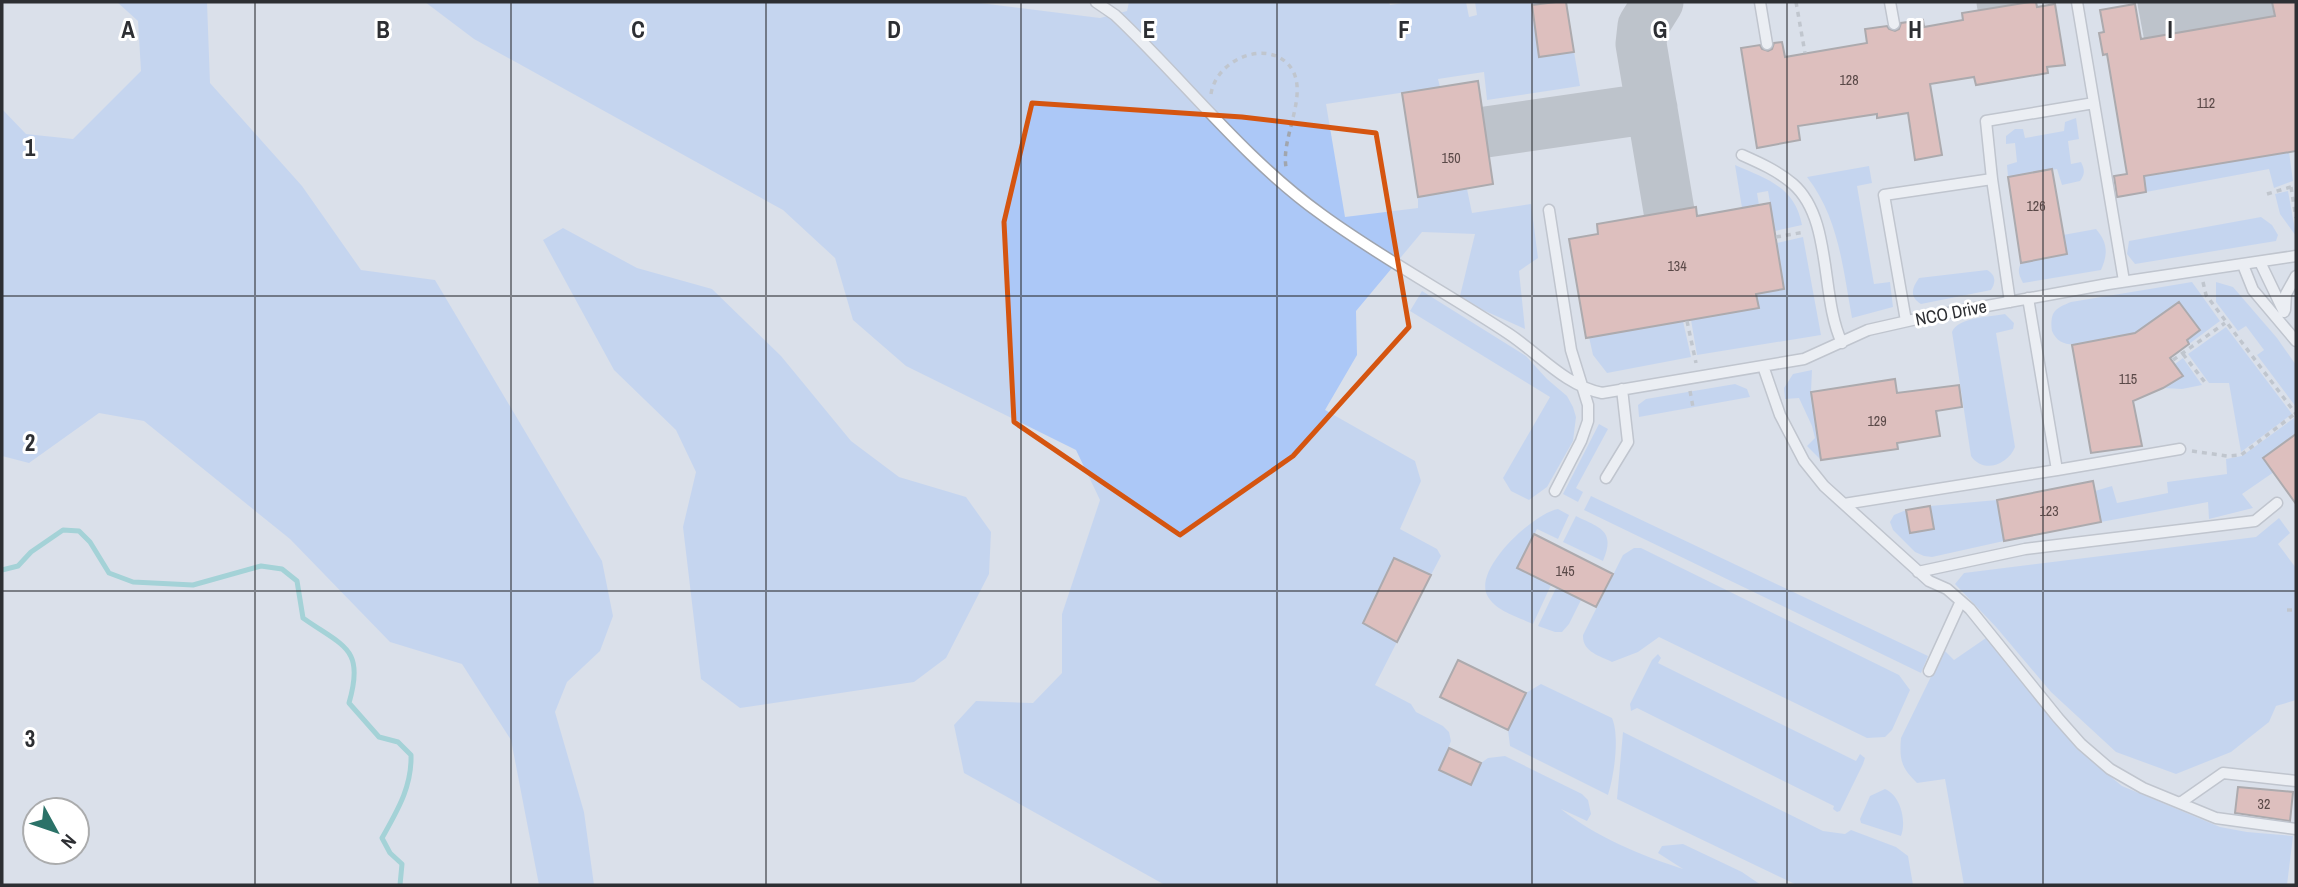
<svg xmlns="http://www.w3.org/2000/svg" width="2298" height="887" font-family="'Archivo Narrow',sans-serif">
	<rect width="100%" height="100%" fill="#dae0ea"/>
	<path fill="#acc8f7" d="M117 2H207L210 83 302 186 361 270 435 280 602 561 613 616 600 651 567 682 555 712 584 812 594 885H539L511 740 462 664 390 642 290 539 144 421 99 413 29 463 2 456V109L26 134 73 139 141 71 138 21Z
		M425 2H972L1100 18 1127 11 1129 2H1389L1390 5 1409 2H1466L1469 17 1477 15 1475 2H1556L1532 6 1539 57 1574 52 1580 86 1487 100 1484 72 1438 79 1440 87 1326 104 1345 217 1418 208V197L1467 189 1472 213 1531 204 1538 258 1519 271 1525 329 1483 310 1460 296 1475 234 1422 232 1356 311 1357 355 1325 410 1415 461 1421 481 1400 529 1437 549 1441 556 1431 575 1394 558 1363 623 1397 642 1375 685 1411 704 1416 712 1443 726 1449 732 1451 741 1440 770 1471 785 1481 763 1488 758 1505 756 1582 794 1588 800 1591 814 1587 821 1561 809C1596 837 1640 855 1683 869L1658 853 1662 846 1683 844 1742 872 1761 885H1165L964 773 954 725 976 701 1033 703 1062 673V614L1100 500 1076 450 906 366 853 320 835 258 783 210 474 39Z
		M2076 118 2079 139 2068 141 2071 164 2081 162C2085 170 2085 174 2080 181L2062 185 2057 169 2008 177 2007 165 2017 162 2015 143 2006 144V136L2015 129H2023L2025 138 2064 131 2065 122Z
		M2289 152 2293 181 2274 188 2269 169 2146 192 2144 176Z
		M1735 165C1767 179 1795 187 1802 225L1775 231 1768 191 1757 193 1759 205 1742 208Z
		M1869 166 1872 183 1857 186 1874 284 1890 282 1893 307 1852 318C1843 269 1839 218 1807 177Z
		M2288 191 2296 235V236L2280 214 2275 194Z
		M2261 217 2272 225 2278 235 2276 241 2135 264 2127 254 2129 241Z
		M563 228 637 268 712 289 781 356 851 441 899 477 966 497 991 532 989 574 946 658 914 682 740 708 701 679 683 527 696 472 676 430 614 370 543 240Z
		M2096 229C2108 243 2108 254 2101 270L2023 283C2019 275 2017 271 2021 263L2066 254 2063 235Z
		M1803 237 1821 335 1697 355 1691 320 1758 308 1756 294 1784 289 1777 243Z
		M1987 270C1996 275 1996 282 1991 290L1921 304C1910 297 1911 289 1919 278Z
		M2192 282 2220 321 2189 344 2187 340 2200 330 2178 302 2140 330 2158 355C2149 350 2135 338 2124 336 2104 332 2064 360 2052 331 2051 326 2051 319 2053 314 2057 307 2064 305 2071 302Z
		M2216 282 2233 287 2277 338 2296 365V407L2257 355 2264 350 2246 326 2238 331 2216 302Z
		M1422 291 1526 356 1547 379 1567 396 1573 407 1576 417 1573 441 1547 487 1529 500 1511 491 1503 478 1550 397 1410 311Z
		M2005 314 2014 323 2013 329 1996 333 2015 447C2008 465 1983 474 1971 456L1952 332C1958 317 1990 317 2005 314Z
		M1683 321 1691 357 1607 373 1593 355 1589 337Z
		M2226 327 2292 414 2241 452 2229 383H2209L2188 354Z
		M2183 358 2202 385 2182 389 2163 388 2183 376 2175 364Z
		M1812 370 1811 392 1821 460 1807 446 1815 438 1812 426 1799 398 1785 399 1784 388 1793 374Z
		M1735 384 1747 389 1750 397 1639 417 1638 405 1646 399Z
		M2294 418 2296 434 2263 458 2274 472 2242 494 2253 508 2209 519 2208 502 2101 522 2095 491 2112 486 2117 503 2168 493 2167 482 2227 474 2226 459 2242 456Z
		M1599 424 1608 429 1576 488 1583 492 1578 502 1563 494Z
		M1591 496 1928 656 1921 673 1584 510Z
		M1997 500 2004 541 1932 557 1924 556 1915 552 1893 530 1890 522 1894 515 1906 510 1910 533 1934 529 1930 506Z
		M1558 509 1569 515 1558 539 1537 529 1518 568 1551 585 1533 624C1518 617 1495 611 1487 595 1474 568 1534 513 1558 509Z
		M1576 516C1600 528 1616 530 1603 561L1563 542Z
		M2279 518 2290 533 2278 544 2296 568V700L2276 706 2269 722 2231 752 2176 774 2116 752 2051 692 1996 627 1955 584 1964 573 2256 537Z
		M1634 548H1641L1899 675 1910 690 1892 730 1885 737 1867 738 1659 637 1638 652 1612 662C1600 656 1582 652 1583 635L1623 555Z
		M1556 588 1581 600 1569 624 1562 632H1555L1538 626Z
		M1986 638 2077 749 2122 786 2220 827 2247 832 2293 836 2287 885H1964L1945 779 1917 783C1902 768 1899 761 1901 738L1944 650 1954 660Z
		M1658 654 1661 658 1658 663 1856 761 1860 754 1865 758 1863 764 1840 811 1837 812 1833 809 1834 806 1637 708 1631 711 1630 704 1652 660Z
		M1541 684 1612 718C1620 736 1614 776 1608 795L1510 746 1508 730 1526 693Z
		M1623 732 1823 831 1845 834 1851 830 1896 847 1908 856 1913 885H1797L1617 799Z
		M1885 789C1900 795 1907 820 1901 836L1861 823 1860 819 1870 796Z"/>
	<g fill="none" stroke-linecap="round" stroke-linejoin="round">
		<path stroke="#62c1c1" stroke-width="5" d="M2 570 18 566 31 552 63 530 79 531 90 542 109 573 133 582 193 585 261 566 282 569 297 581 303 618C344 647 365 648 349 703L379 737 398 742 411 755C412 787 397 811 382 838L390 853 402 864 400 885"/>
		<path stroke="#9a9fa6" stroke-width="51" d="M1658 2 1643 26 1641 44 1669 211
			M2002 2 2003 6
			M2163 2 2169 34
			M2206 2 2211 27
			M2250 2 2253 20
			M1486 132 1652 108"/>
	</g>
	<path fill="#e09889" stroke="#746966" stroke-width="2" d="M1556 2H1566L1574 52 1539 57 1532 5Z
		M2030 2H2036L2037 7 2055 4 2065 65 2047 67 2048 73 1976 85 1974 77 1930 84 1942 155 1915 160 1908 113 1877 118V114L1798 126 1800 140 1757 148 1741 48 1760 45 1762 49 1768 51 1772 49 1774 43 1782 42 1785 57 1867 43 1865 29 1887 26 1889 29 1895 31 1899 29 1901 23 1923 20 1924 27 1963 20 1962 13Z
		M2272 2H2296V151L2144 176 2146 192 2117 197 2114 176 2127 174 2107 54 2103 55 2099 33 2104 32 2100 10 2135 4 2141 39 2275 16Z
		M1478 81 1493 184 1418 197 1402 93Z
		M2052 169 2067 254 2021 263 2008 177Z
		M1770 203 1784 289 1756 294 1759 308 1586 338 1569 239 1598 234 1597 224 1696 207 1697 216Z
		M2179 302 2200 330 2187 340 2189 344 2170 358 2183 376 2163 388 2133 401 2142 446 2091 453 2072 345 2135 333Z
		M1895 379 1897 393 1959 385 1962 407 1936 411 1940 436 1897 443 1898 449 1821 460 1811 392Z
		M2296 434V504L2263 458Z
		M2093 481 2101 522 2004 541 1997 500Z
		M1930 506 1934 529 1910 533 1906 510Z
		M1534 534 1613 574 1596 607 1517 568Z
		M1394 558 1431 575 1397 642 1363 623Z
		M1458 660 1526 693 1508 730 1440 697Z
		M1449 748 1481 763 1471 785 1439 770Z
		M2238 787 2293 792 2290 821 2235 813Z"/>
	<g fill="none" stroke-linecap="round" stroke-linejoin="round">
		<defs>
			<path id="service" d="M1096 2 1115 15C1184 80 1243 158 1321 214 1381 258 1447 293 1509 334 1539 354 1566 386 1602 393L1804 359 1868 330 1921 318 2108 284 2296 256
				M1760 2 1767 44
				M1890 2 1894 24
				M2077 2 2124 281
				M1742 155C1760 163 1778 171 1793 184 1833 219 1820 297 1842 343
				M1992 179 1986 121 2094 103
				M1549 210 1571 350 1588 405V421L1581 441 1555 491
				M2260 262 2284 312
				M2243 265 2253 290 2296 341
				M2285 310 2286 294 2296 276
				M1906 321 1884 195 1992 179 2010 302
				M1763 366 1780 415 1804 461 1824 486 1929 581 1947 589 1970 609 2058 718 2081 744 2110 769 2143 788 2216 818 2296 829
				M2057 470 2180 449
				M1606 478 1628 442 1622 389
				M1844 504 2057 470 2028 298
				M1918 572 2025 549 2255 521 2277 503
				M1929 671 1961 601
				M2180 803 2223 773 2296 781"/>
		</defs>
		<use href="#service" stroke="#9fa4ae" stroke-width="13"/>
		<path stroke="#a1a6ae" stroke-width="3.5" stroke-dasharray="5 5" stroke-linecap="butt" d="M1796 2 1805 53
			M1211 94C1217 56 1274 37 1293 71 1307 98 1281 138 1286 167
			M2291 187 2296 218
			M2267 194 2294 186
			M1776 237 1805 232
			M2203 282 2206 295 2296 414
			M1687 321 1696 363
			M2183 354 2207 385
			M2173 360 2225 323
			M1690 391 1693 407
			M2192 451 2227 456 2241 455 2296 413
			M2287 610H2296"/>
		<use href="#service" stroke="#fff" stroke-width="10"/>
	</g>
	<path d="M0 0H2298V887H0ZM1032 103 1242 117 1376 133 1409 327 1293 456 1180 535 1014 422 1004 222Z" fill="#dae0ea" fill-opacity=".55" fill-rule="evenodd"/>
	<path fill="none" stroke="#d55510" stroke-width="5" stroke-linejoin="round" d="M1032 103 1242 117 1376 133 1409 327 1293 456 1180 535 1014 422 1004 222Z"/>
	<path fill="none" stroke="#2d2f33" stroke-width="2" stroke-opacity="0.55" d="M255 2V885M511 2V885M766 2V885M1021 2V885M1277 2V885M1532 2V885M1787 2V885M2043 2V885M2 296H2296M2 591H2296"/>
	<g text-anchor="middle" stroke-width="6" stroke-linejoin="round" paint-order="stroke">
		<g font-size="14" fill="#5a4948">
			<text x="1849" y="85">128</text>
			<text x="2206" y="108">112</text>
			<text x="1451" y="163">150</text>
			<text x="2036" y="211">126</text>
			<text x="1677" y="271">134</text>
			<text x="2128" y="384">115</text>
			<text x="1877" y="426">129</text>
			<text x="2049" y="516">123</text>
			<text x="1565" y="576">145</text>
			<text x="2264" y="809">32</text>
		</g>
		<g font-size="18" fill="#2d2f33" stroke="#fff">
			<text transform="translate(1951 313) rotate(-11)" y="6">NCO Drive</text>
		</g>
	</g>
	<g font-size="23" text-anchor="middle" font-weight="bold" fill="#2d2f33" stroke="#fff" stroke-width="6" stroke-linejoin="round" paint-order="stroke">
		<text x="128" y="38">A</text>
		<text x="383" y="38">B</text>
		<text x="638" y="38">C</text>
		<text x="894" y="38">D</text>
		<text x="1149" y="38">E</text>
		<text x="1404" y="38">F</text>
		<text x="1660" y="38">G</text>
		<text x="1915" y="38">H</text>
		<text x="2170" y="38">I</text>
		<text x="30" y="156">1</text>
		<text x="30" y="451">2</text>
		<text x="30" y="747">3</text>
	</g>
	<rect width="2298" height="887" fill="none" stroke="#2d2f33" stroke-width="7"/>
	<g transform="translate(56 831) rotate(130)"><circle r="33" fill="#ffffff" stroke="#abacad" stroke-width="2"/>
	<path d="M0-5L12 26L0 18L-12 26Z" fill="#2b7268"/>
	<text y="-10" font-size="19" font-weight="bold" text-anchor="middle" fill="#2d2f33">N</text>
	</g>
</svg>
